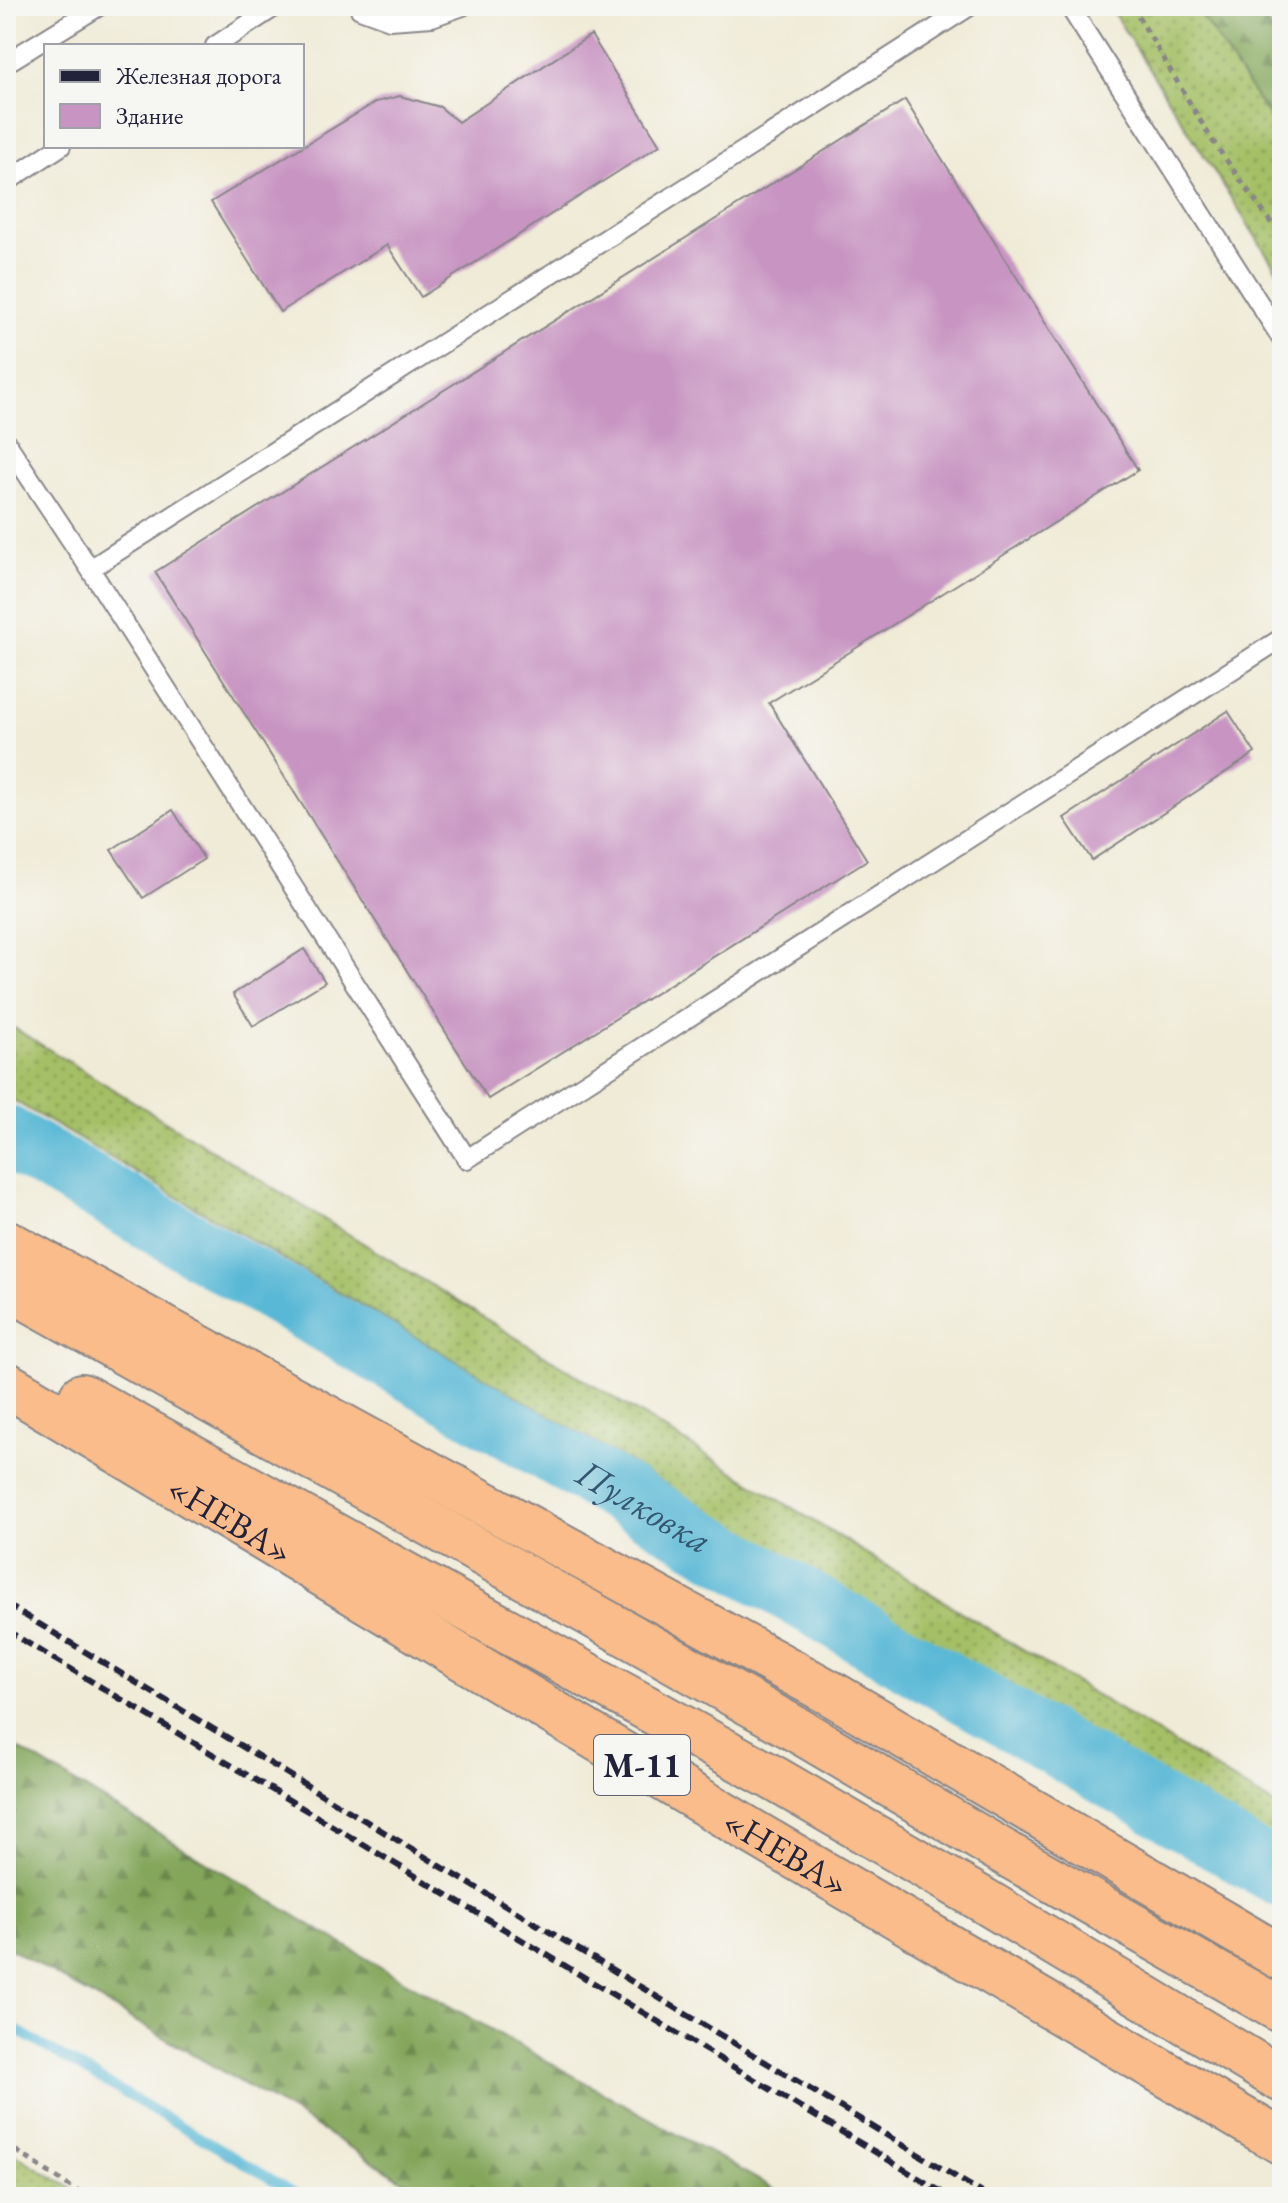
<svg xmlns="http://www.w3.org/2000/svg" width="1288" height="2203" font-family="'EB Garamond',serif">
	<defs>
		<pattern id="grass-dots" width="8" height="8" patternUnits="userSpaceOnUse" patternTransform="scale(2)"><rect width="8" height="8" fill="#a4bf65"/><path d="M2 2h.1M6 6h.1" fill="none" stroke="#859b54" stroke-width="1.8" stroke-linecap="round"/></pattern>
		<pattern id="forest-firs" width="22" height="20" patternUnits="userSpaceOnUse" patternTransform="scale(2)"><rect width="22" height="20" fill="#83a65a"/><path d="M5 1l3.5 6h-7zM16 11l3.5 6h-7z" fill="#6b874c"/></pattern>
	</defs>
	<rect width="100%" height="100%" fill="#f6f6f2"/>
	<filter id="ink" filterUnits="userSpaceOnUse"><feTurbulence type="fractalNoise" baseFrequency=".0125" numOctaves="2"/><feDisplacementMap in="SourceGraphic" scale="16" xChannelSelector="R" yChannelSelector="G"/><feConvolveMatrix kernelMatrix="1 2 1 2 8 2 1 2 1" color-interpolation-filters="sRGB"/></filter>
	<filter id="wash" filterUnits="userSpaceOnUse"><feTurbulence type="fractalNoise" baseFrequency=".006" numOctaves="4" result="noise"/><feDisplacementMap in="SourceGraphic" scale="32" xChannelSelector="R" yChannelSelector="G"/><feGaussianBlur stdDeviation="1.8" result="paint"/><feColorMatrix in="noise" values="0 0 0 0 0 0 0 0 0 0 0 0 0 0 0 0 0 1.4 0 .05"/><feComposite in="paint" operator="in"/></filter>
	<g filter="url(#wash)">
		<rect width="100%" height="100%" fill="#f0ebd7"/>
		<path fill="url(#grass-dots)" stroke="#637050" stroke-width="2" d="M1109 6H1264L1282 34V278Z
			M6 1023 1282 1810V1847L6 1096Z
			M6 2149 86 2197H6Z"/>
		<path fill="url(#forest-firs)" stroke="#52644a" stroke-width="2" d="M1195 6H1255L1282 49V137Z
			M6 1741 389 1972 789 2197H430L299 2116 6 1946Z"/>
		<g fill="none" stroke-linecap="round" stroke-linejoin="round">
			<path stroke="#58b8d6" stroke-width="10" d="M6 2024 302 2197"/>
			<path stroke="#58b8d6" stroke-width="62" id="s1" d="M6 1136 1282 1877"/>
		</g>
		<g id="blocks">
			<path fill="#c894c2" d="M591 35 660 145 421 297 387 245 280 312 211 202 376 102 400 96 440 107 458 122Z
				M905 100 1138 470 769 703 867 860 488 1099 155 572Z
				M1228 711 1255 753 1092 860 1064 818Z
				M173 810 204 859 143 898 111 850Z
				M304 949 325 982 253 1026 233 994Z"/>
		</g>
	</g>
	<g filter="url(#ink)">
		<use href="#blocks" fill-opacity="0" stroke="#898689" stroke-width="2"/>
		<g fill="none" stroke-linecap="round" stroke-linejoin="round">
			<defs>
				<path id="lane" d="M359 6 360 9 390 20 432 17 463 6
					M1069 6 1282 339
					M215 46 276 6
					M6 63 99 6
					M6 182 61 146
					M6 442 90 569 467 1159 1282 638
					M90 569 970 6"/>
				<g id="highway">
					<path d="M6 1242 834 1695 1282 1958"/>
					<path d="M6 1286 801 1732 1014 1858 1282 2011"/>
					<path id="s2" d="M6 1384 751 1831 1282 2142"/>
					<path d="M82 1396 775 1779 978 1897 1282 2080"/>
				</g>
			</defs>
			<use href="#lane" stroke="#898689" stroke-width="22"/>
			<use href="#highway" stroke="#898689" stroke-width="48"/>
			<path stroke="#898689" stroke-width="5" stroke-dasharray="6 6" stroke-linecap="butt" d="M1132 6 1212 140 1282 238
				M6 2144 86 2197"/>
			<use href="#lane" stroke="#fff" stroke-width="18"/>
			<use href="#highway" stroke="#f9bc8a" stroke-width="44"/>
			<path stroke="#22223b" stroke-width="6" stroke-dasharray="12 6" stroke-linecap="butt" d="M6 1604 989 2197
				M6 1630 950 2197"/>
		</g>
	</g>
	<g text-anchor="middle" stroke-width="6" stroke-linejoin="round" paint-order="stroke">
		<rect fill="#f6f6f2" stroke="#626272" stroke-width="2" x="594" y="1735" width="96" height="60" rx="6"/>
		<g font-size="34" font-weight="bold" fill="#22223b">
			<text x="642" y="1777">М-11</text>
		</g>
		<g font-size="36" fill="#22223b" stroke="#f6f6f2">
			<text dy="13" stroke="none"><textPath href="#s2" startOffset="262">«НЕВА»</textPath></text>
			<text dy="13" stroke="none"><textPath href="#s2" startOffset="910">«НЕВА»</textPath></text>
		</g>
		<g font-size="38" font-style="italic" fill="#355671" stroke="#f6f6f2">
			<text dy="13" stroke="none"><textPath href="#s1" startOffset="738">Пулковка</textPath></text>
		</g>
	</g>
	<rect width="1288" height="2203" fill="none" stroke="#f6f6f2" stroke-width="32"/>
	<rect x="44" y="44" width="260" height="104" fill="#f6f6f2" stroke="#a1a1a9" stroke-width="2"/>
	<rect x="60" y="70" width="40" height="12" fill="#22223b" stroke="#a1a1a9" stroke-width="2"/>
	<text x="116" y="84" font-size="24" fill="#22223b">Железная дорога</text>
	<rect x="60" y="104" width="40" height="24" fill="#c894c2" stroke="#a1a1a9" stroke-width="2"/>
	<text x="116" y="124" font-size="24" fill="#22223b">Здание</text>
</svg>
